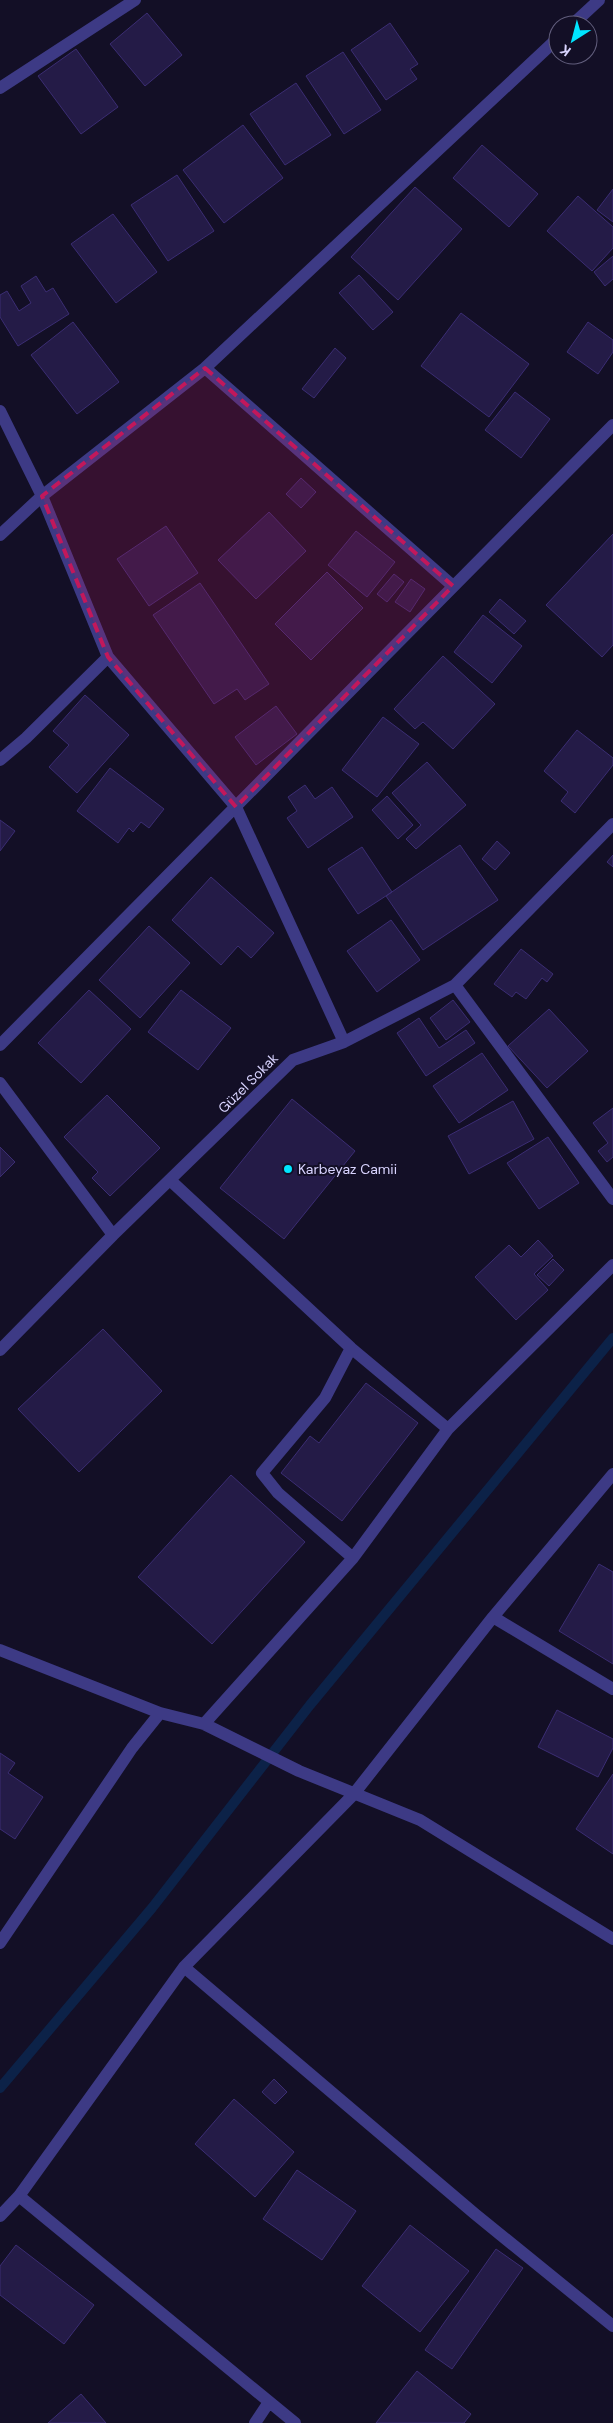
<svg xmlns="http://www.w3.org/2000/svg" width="613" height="2423" font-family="'DM Sans',sans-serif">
	<rect width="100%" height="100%" fill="#130f26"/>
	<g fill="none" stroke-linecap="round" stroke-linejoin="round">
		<path stroke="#0c2248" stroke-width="10" d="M0 2088 152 1908 310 1705 613 1338"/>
	</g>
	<path fill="#241b47" stroke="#3b2d73" d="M147 13 182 55 145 86 110 44Z
		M390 23 418 64 410 69 417 79 386 100 351 50Z
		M76 49 118 107 81 134 38 76Z
		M343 52 381 110 344 134 306 76Z
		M296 83 331 135 285 165 250 114Z
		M243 125 283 178 224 223 183 170Z
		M482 145 538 194 509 227 453 178Z
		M177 175 214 231 168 261 131 205Z
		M415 187 462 229 398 300 351 257Z
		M613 189V222L597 210Z
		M578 196 613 227V248L592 271 547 231Z
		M113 214 157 272 116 303 71 244Z
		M613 256V279L605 286 594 272Z
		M359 275 393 312 373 330 339 293Z
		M36 276 46 292 53 288 69 314 18 346 0 317V295L7 291 19 311 31 303 21 286Z
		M461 313 529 364 489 417 421 366Z
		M73 322 119 382 77 414 31 355Z
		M588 322 613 340V352L598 374 567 352Z
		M335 348 346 358 314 398 302 389Z
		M515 392 550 419 521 458 485 430Z
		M301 478 316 492 301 508 286 494Z
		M269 512 306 551 256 599 218 560Z
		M166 526 198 573 149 606 117 559Z
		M356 531 395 562 367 597 328 565Z
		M613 534V645L602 657 546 605Z
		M327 572 363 608 311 660 275 624Z
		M394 574 404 582 387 602 377 594Z
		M411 579 425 589 410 612 395 602Z
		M200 583 269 684 245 700 237 689 214 704 153 615Z
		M500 599 526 621 514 634 489 612Z
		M483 615 522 646 492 683 454 652Z
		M443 656 495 704 453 749 423 722 415 729 394 709Z
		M85 695 129 735 77 793 49 767 69 745 53 731Z
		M276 706 297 734 256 765 235 737Z
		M383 717 419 744 377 797 342 770Z
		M577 730 613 758V765L575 813 561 801 568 792 544 771Z
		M427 762 466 805 416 849 406 839 421 825 392 793Z
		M110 768 164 809 149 828 141 822 133 832 129 828 118 843 77 811Z
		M305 785 315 799 332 787 353 817 308 848 287 818 297 811 288 797Z
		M387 796 413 825 398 839 372 810Z
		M0 820 15 831 0 851Z
		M497 841 510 853 495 870 482 859Z
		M460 845 498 900 423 950 386 896Z
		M362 847 392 892 358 914 328 869Z
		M613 855V867L607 862Z
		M211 877 274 933 251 958 238 946 221 965 172 920Z
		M391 920 420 960 377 992 347 951Z
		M149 926 190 963 140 1018 99 980Z
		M521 949 553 974 547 982 542 978 526 999 516 992 512 997 494 984Z
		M89 990 131 1029 81 1083 38 1043Z
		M181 990 231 1028 198 1070 148 1032Z
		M453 1000 470 1022 446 1040 430 1018Z
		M549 1009 588 1051 547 1088 508 1046Z
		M419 1018 439 1048 466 1030 475 1043 426 1076 397 1033Z
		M482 1053 508 1090 459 1123 433 1086Z
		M107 1095 160 1148 110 1196 92 1178 98 1172 64 1137Z
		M292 1099 355 1151 284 1239 220 1188Z
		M513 1101 534 1139 469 1174 448 1136Z
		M613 1108V1157L607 1162 598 1151 608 1143 593 1123Z
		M548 1137 579 1183 539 1209 507 1163Z
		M0 1147 15 1162 0 1177Z
		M538 1240 553 1256 534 1274 548 1290 516 1320 475 1277 509 1245 521 1257Z
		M553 1259 564 1270 549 1286 537 1275Z
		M103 1329 162 1391 79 1472 18 1409Z
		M366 1383 418 1423 342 1521 281 1473 310 1436 319 1443Z
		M231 1475 305 1542 212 1644 138 1577Z
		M599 1564 613 1572V1664L559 1631Z
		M557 1710 613 1739V1748L598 1777 538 1747Z
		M0 1753 15 1763 8 1773 43 1797 15 1839 0 1829Z
		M613 1774V1854L576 1829Z
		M274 2079 287 2092 275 2104 262 2092Z
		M234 2099 294 2152 255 2197 195 2144Z
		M297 2170 356 2211 322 2260 263 2219Z
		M410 2225 469 2271 420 2332 362 2286Z
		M16 2245 94 2305 64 2344 0 2295V2266Z
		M496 2249 523 2268 452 2369 425 2350Z
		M417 2371 471 2414 464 2423H376Z
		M81 2394 106 2423H48Z"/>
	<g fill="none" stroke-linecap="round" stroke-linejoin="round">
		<path stroke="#3d3a85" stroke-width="12" d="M572 25 599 0
			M0 88 135 0
			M205 368 453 586
			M0 411 42 496 108 657 236 807 344 1042
			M0 535 42 496 205 368 558 38
			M0 760 26 738 108 657
			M455 985 613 1199
			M0 1045 613 425
			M0 1083 113 1235
			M171 1181 351 1348 448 1429
			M351 1348 325 1398 262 1473 278 1493 353 1558
			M0 1350 113 1235 293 1060 344 1042 455 985 613 824
			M493 1617 613 1689
			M0 1650 160 1713 204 1724 299 1771 420 1820 613 1939
			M204 1724 353 1558 448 1429 613 1265
			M0 1943 132 1748 160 1713
			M184 1967 475 2214 613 2326
			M19 2196 295 2423
			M0 2216 19 2196 184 1967 353 1795 493 1617 613 1474
			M255 2423 269 2402"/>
	</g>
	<path fill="#c2185b" fill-opacity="0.2" stroke="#c2185b" stroke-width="4" stroke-dasharray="10 6" stroke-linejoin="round" d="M205 368 453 586 236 807 108 657 42 496Z"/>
	<circle fill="#00e5ff" stroke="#130f26" stroke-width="2" cx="288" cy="1169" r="5"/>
	<g text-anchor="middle" stroke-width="4" stroke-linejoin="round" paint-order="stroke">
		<g font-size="14" fill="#d9d4ff" stroke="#130f26">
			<text transform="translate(248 1083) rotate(-45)" y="5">Güzel Sokak</text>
		</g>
		<g font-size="14" fill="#d9d4ff" stroke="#130f26" text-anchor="start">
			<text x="298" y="1174">Karbeyaz Camii</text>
		</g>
	</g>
	<g transform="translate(573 40) rotate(216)"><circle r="24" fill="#130f26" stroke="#625e7d"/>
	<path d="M0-4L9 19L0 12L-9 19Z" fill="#00e5ff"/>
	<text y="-8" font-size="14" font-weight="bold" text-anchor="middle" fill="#d9d4ff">K</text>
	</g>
</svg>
